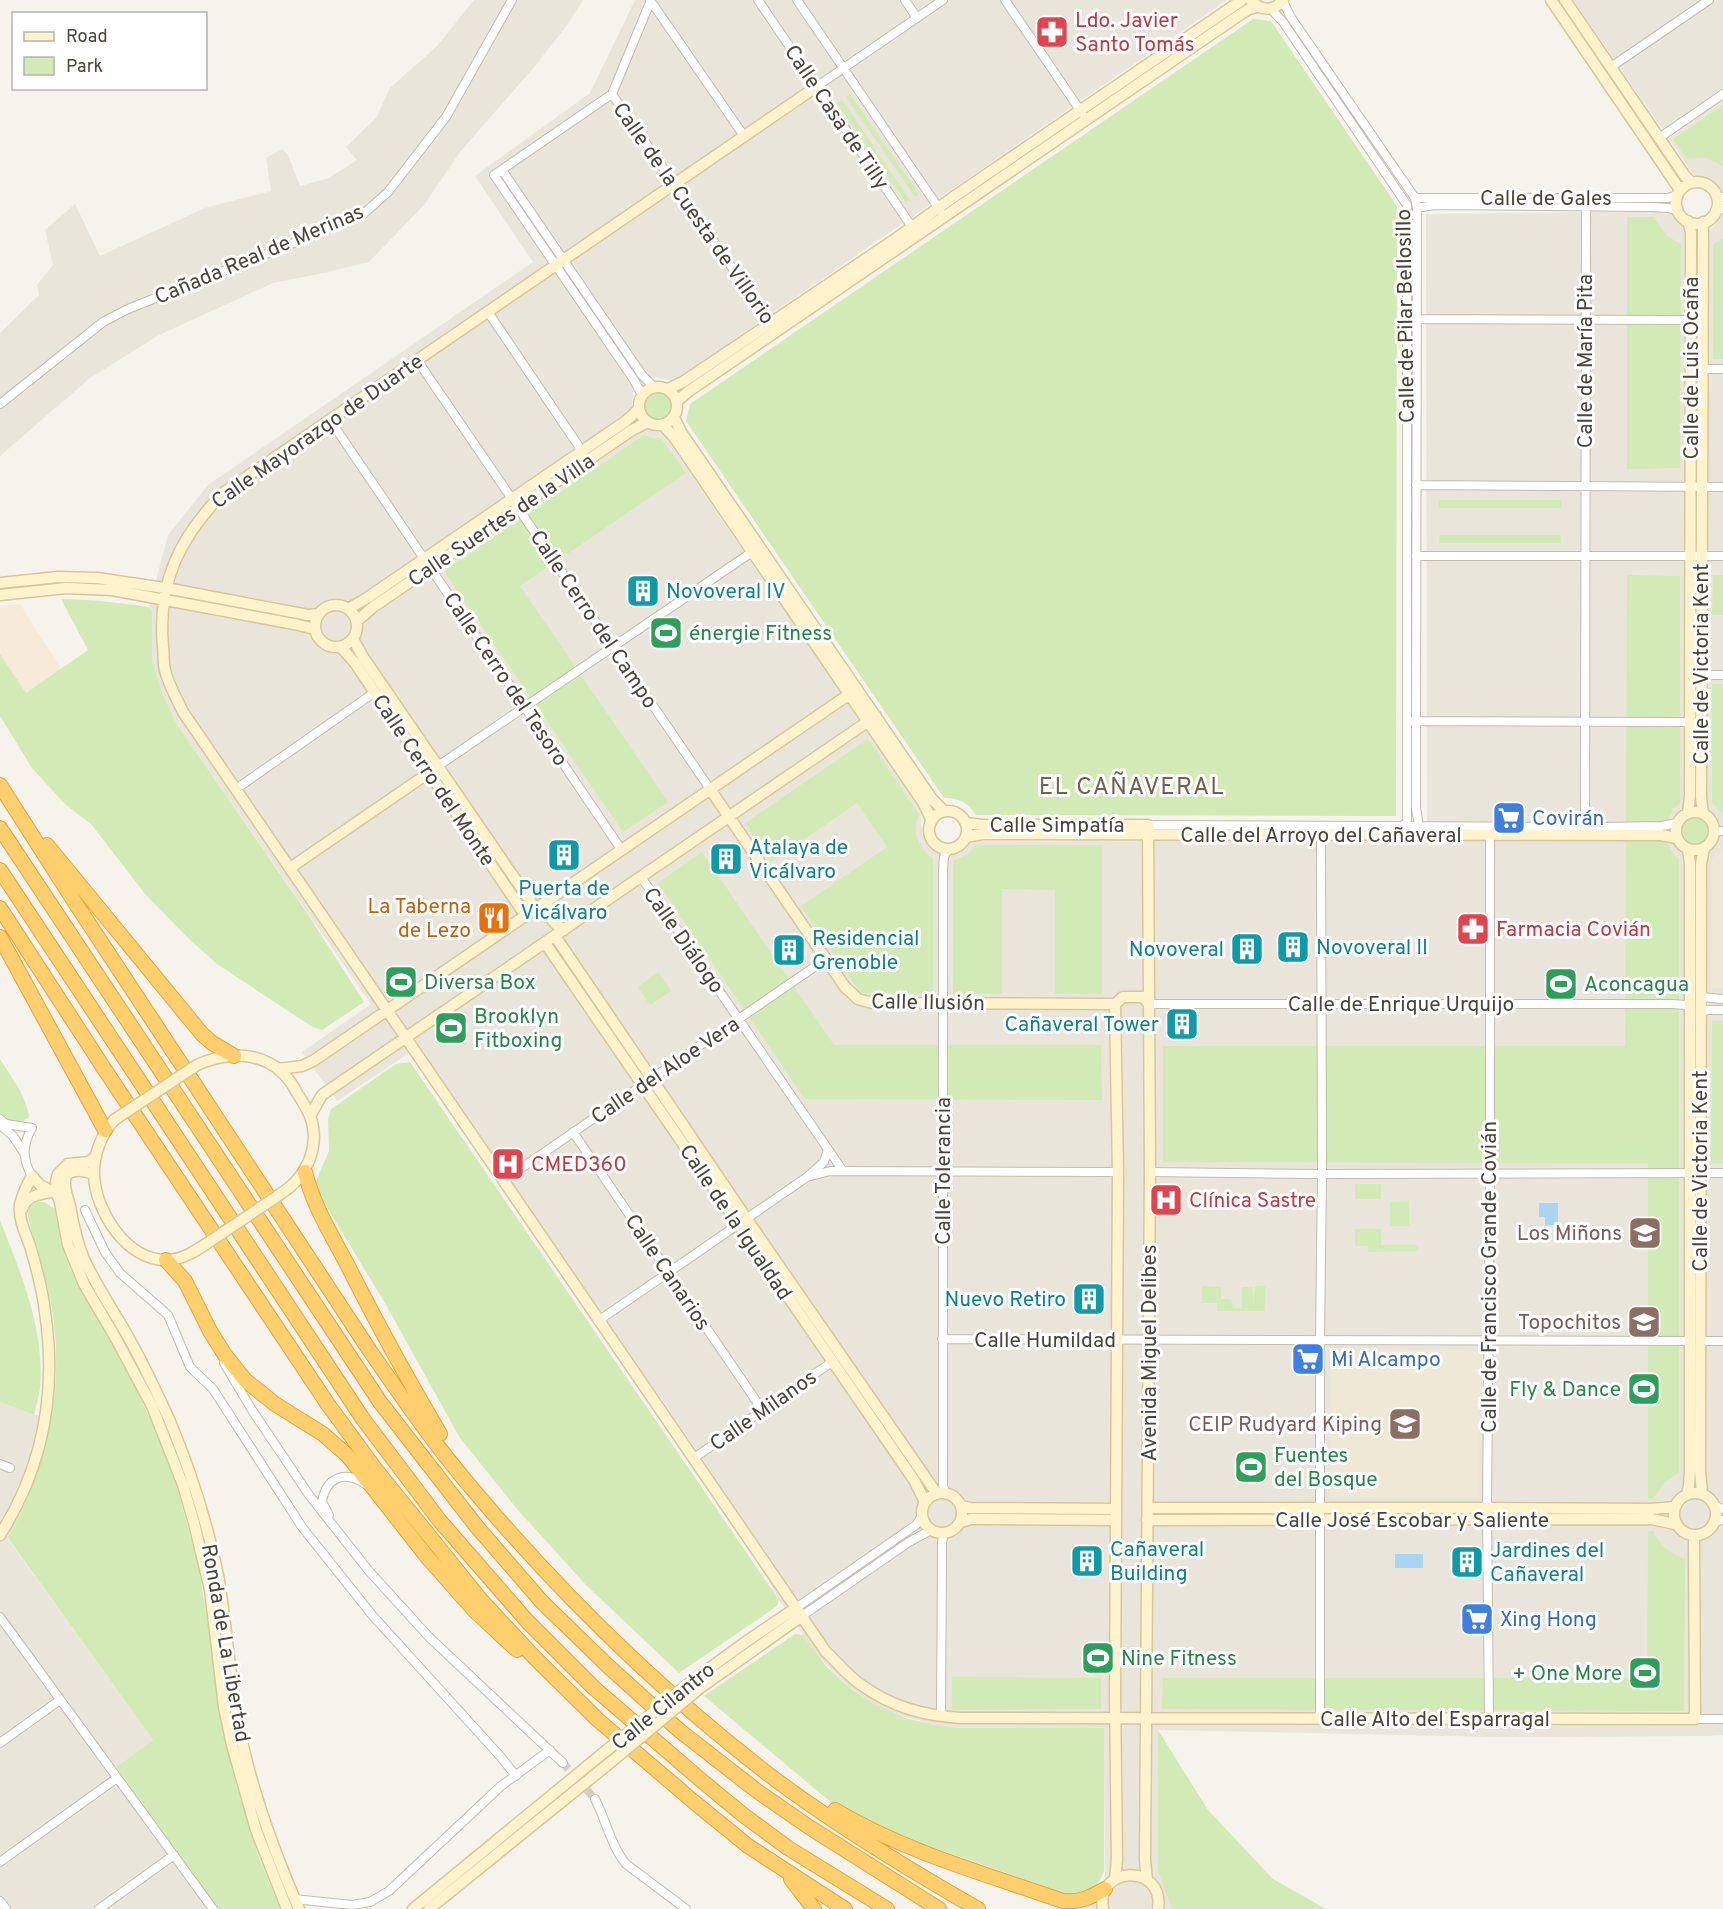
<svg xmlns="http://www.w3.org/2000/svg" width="1723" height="1909" font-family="Overpass,sans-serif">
	<rect width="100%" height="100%" fill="#f6f3ec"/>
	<path fill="#eae5da" d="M474 0H583L568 24 535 66 460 152 424 205 369 262 319 274 273 283 159 335 90 378 0 456V333L39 295 37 285 53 265 45 230 75 204 100 256 205 208 271 191 266 158 282 149 288 155 300 186 329 178 357 160 346 147 376 118 390 88 437 46Z
		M635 0H1227L674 381 655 377 633 391 632 409 644 428 663 433 756 570 840 689 921 812V826L925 843 938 853 958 854 973 841H1427L1426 214 1669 211 1687 230H1711L1722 215 1720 188 1693 174 1573 0H1723V1735L1708 1736 1498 1737 1158 1730V1872L1172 1909H1093L1091 1905 1105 1882 1104 1728H962L935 1725 892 1713 874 1704 848 1687 817 1655 779 1600 706 1464 418 1047 337 1101 302 1052 371 1004 176 723 162 692 152 661V612L149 607 168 535 208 485 533 262 475 176 590 93Z
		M0 1402 34 1415 52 1418 40 1464 16 1524 8 1539 153 1740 116 1767 219 1909H0Z"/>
	<path fill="#f7ead8" d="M20 604 61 669 26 693 0 654V606Z"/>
	<path fill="#efe8d6" d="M1723 848V988H1712V859Z
		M1331 1350 1480 1351 1479 1498H1330Z"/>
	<path fill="#d2eab5" d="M1253 19 1271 21 1397 206 1396 816 976 815C969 803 958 798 944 798L686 421 690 404Z
		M850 94 919 194 915 197 846 97Z
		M842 100 910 200 906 203 837 103Z
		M1723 105V166L1707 158 1686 159 1673 139Z
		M1627 217H1654L1667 236 1681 244 1680 468 1627 469Z
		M1723 239V359H1713V244Z
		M645 406a13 13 0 1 1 26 0a13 13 0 1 1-26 0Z
		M644 435 652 438H661L686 473 520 586 668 802 623 832 444 571Z
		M1439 500H1561V508H1439Z
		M1439 535H1561V543H1439Z
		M1627 575 1680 576V803C1662 816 1661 846 1679 859V1473L1664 1483 1653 1499H1648V1163L1163 1162V1046H1625Z
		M1713 575H1723V615H1712Z
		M61 599C91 599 119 603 149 607L152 612V661L162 692 176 723 309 916 364 1002 322 1030 313 1027 291 1013 217 964 188 938 146 895 91 824 65 804 32 768 0 716V654L26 693 88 650Z
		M1712 684H1723V814L1712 803Z
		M868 739 919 814C911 832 918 848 933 859V994L861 993 801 906 887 847 857 803 771 862 745 823Z
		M1683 831a13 13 0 1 1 26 0a13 13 0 1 1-26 0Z
		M976 845H1102V994H1055V890L1002 889V994H953V861L968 854Z
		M702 852 834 1045H1101L1102 1100 805 1099 658 883Z
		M658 972 671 991 650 1005 638 987Z
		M1712 1021H1723V1163H1711Z
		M0 1059C11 1077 26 1095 29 1117 21 1125 9 1121 0 1116Z
		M410 1062 779 1600 777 1606 679 1673 586 1585 517 1509 460 1438 385 1303 314 1186 329 1151 328 1120 331 1109 396 1064Z
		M1355 1184H1381V1199H1355Z
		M1409 1201V1226H1390V1202Z
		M38 1202H44L55 1209 61 1243 71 1271 131 1377 162 1445 177 1487 198 1565 209 1630 219 1708 233 1773 258 1855 280 1909H219L116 1767 153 1740 8 1538C47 1467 65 1390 52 1309 47 1277 35 1248 28 1216 28 1209 30 1204 38 1202Z
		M0 1220C21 1275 45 1328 40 1388 39 1397 36 1406 34 1415L0 1402Z
		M1355 1229H1381V1245H1418V1251L1368 1252V1246H1355Z
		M1202 1286 1221 1287V1299H1231L1233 1308H1242V1287H1253V1306L1255 1286H1265V1311H1217V1303H1202Z
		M1648 1531H1653C1660 1545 1670 1554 1685 1559L1684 1711 1162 1709 1163 1678H1647Z
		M795 1634 803 1635 826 1666 848 1687 874 1704 905 1718 935 1725 962 1728H1104V1872C1094 1892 1090 1894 1067 1894L900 1836 839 1809 704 1696Z
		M952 1677 1101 1678V1709L952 1710Z
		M1158 1730 1208 1810 1273 1879 1326 1909H1172L1158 1872Z"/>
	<path fill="#a9d4f2" d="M1539 1203H1558V1225H1545V1217H1539Z
		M1395 1554H1423V1568H1395Z"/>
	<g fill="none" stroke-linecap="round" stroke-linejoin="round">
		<path stroke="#d4d0c8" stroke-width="8" stroke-dasharray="8 4" stroke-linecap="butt" d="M563 1763 595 1799"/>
		<defs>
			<path id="street" d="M650 0 744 136
				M758 0 914 230
				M797 0 940 210
				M905 0 917 18
				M1005 0 1082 113
				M1283 1 1290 16 1415 198 1417 208 1416 739V808L1419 826
				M1271 9 1283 22 1407 205V822L1402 826
				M1611 67 1709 0
				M816 87 943 0
				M612 94 773 327
				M1659 138 1723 94
				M502 170 642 375 654 387
				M1716 197H1723
				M1415 198H1668L1677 195
				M1417 208 1434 205 1652 207 1668 208 1677 210
				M1715 211 1723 209
				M488 312 582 451
				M1413 319 1691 320
				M417 360 710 789
				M1702 369H1723
				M642 395 634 380 494 175 612 94 651 0
				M0 404 103 322 128 309 361 216 388 192 446 117 512 0
				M330 420 621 849
				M1416 485 1723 487
				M1416 556H1723
				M1701 675H1723
				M1413 721 1690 722
				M438 766 752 552
				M236 789 375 692
				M1148 825 1602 827 1661 826 1678 823
				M1585 826 1586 207
				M1715 831H1723
				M641 877 843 1171
				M1700 997 1723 999
				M1149 1004H1672L1686 1005 1691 1010
				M1700 1013 1707 1010H1723
				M0 1119 6 1124 32 1128C23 1143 22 1160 32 1176
				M0 1125 13 1136 24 1153
				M573 1132 763 1411
				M1150 1172 1322 1174 1723 1173
				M807 1177 830 1171 1118 1172
				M504 1180 826 959
				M85 1210 105 1252 120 1273 168 1315 190 1367 213 1389 302 1527 373 1616 500 1756 516 1776
				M598 1321 807 1177 824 1162 828 1150
				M942 1339 1690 1341
				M1700 1341H1723
				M224 1363 252 1410 309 1495 369 1571 429 1637 563 1763
				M694 1458 832 1362
				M0 1464 10 1468
				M945 1493 943 1486V869L944 857 948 849
				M1715 1506 1723 1509
				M329 1515 322 1502C326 1477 345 1470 365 1484
				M1714 1522 1723 1520
				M796 1608 916 1525 922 1516
				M802 1616 909 1542 931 1530
				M0 1617 213 1909
				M941 1716 942 1542 944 1534
				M1320 1718V1340L1322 1174 1321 836
				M1489 1719 1487 1508 1490 1172V835
				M1695 1719H1723
				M0 1743 60 1700
				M595 1799C606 1820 611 1846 626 1864L686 1909
				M0 1862 117 1778
				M294 1899 352 1905 370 1902 389 1891 501 1786 550 1750
				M0 1901 6 1909
				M99 1909 174 1855"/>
			<path id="secondary" d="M1251 0C1260 11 1274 12 1283 0
				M1551 0 1680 190
				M1565 0 1685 176 1692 183
				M816 87 223 493C180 537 157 583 163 646 164 654 163 662 165 670 168 684 177 699 183 712L826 1652C837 1662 847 1675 860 1684 892 1707 921 1715 960 1718L1695 1719 1694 1536
				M1676 203a21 21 0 1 1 42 0a21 21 0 1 1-42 0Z
				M1703 222 1701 797 1703 813
				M639 406a19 19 0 1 1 38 0a19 19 0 1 1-38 0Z
				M668 389 683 382 894 240 952 198 1242 0
				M677 401 689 391 1241 14 1249 9 1257 7
				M674 417 681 432 932 799 944 811
				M663 425 674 437 924 804 931 819
				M0 583 58 577 97 578 171 589 308 615 318 614
				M0 595 66 588 112 590 294 624 315 629
				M315 626a21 21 0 1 1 42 0a21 21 0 1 1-42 0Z
				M348 609 367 598 626 421 639 409
				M357 621 373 607 632 430 648 422
				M353 639 363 657 535 908
				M341 647 355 663 525 915
				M710 789 845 987 858 999 872 1003 1115 1004
				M929 830a19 19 0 1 1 38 0a19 19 0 1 1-38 0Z
				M1676 831a19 19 0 1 1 38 0a19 19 0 1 1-38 0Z
				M1688 813 1690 796 1691 247V232L1688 221
				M966 823 982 825H1148L1150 1172 1145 1860 1147 1880
				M966 837 982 834 1661 835 1677 838
				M290 868 433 770
				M547 900C547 915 551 922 564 930
				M555 936 757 1234 937 1494
				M545 943 914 1480 925 1502
				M1115 1004 1118 1172 1115 1696 1117 1860 1115 1879
				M1115 1004 1123 997H1143L1149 1004
				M197 1065C219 1055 246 1051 269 1063 281 1069 291 1081 297 1093 303 1102 309 1111 312 1122 319 1150 305 1178 282 1193
				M278 1069 302 1066 313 1061 857 689
				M310 1116 322 1095 332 1088 876 716
				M114 1120C101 1135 93 1156 94 1176 96 1212 127 1261 167 1260 181 1260 194 1252 206 1244
				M96 1157 88 1162 68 1164 58 1174 56 1182 57 1194 60 1202 68 1245 84 1284 115 1337 152 1406 183 1485 194 1523 210 1590 224 1707 232 1745 256 1830 287 1909
				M94 1174C84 1171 75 1168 66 1175 63 1186 67 1195 70 1206 73 1224 77 1242 84 1259 97 1288 116 1314 131 1342 145 1367 157 1393 169 1419 190 1469 207 1522 218 1575 228 1632 230 1690 243 1746 256 1802 276 1856 299 1909
				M22 1209C26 1196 39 1194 51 1192
				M1674 1514a21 21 0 1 1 42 0a21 21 0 1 1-42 0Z
				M922 1513a20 20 0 1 1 40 0a20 20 0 1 1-40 0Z
				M1687 1494 1689 1486 1690 1470V864L1688 849
				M1702 1494 1700 1470 1701 864 1704 849
				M961 1506 970 1508 1116 1509
				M1148 1508H1487L1651 1509 1675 1507
				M1147 1520 1651 1519 1675 1524
				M961 1522 971 1519H986L1116 1520
				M0 1535C44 1466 57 1392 45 1312 43 1291 37 1270 31 1249 27 1236 18 1220 20 1205 22 1195 27 1185 32 1176L40 1185 57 1194
				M692 1681 747 1641 796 1608
				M700 1688 802 1616
				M413 1909 602 1754
				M429 1909 611 1762
				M1103 1909C1095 1865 1165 1863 1158 1909"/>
			<path id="highway" d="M0 785 74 901 370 1351C402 1397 434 1444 470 1486 559 1592 659 1690 768 1774 834 1824 906 1868 978 1909
				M0 828 380 1402 477 1527 542 1602 608 1666 680 1731 757 1791 809 1827 939 1909
				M47 845 202 1034 212 1043 234 1056
				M0 870 363 1419 440 1521 527 1621 594 1688 702 1781 742 1814 788 1848 887 1909
				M0 908 105 1070 327 1403 376 1470 481 1600 535 1658 598 1720 694 1802 748 1846 845 1909
				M0 937 105 1130
				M305 1172C313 1205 331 1234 347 1264 376 1322 407 1378 440 1434
				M166 1260 185 1281 210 1331 225 1355 245 1380 275 1404 323 1434 348 1456 428 1558 475 1611 517 1650
				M835 1810C905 1852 986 1874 1063 1901 1080 1903 1091 1897 1105 1889
				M791 1879 814 1909"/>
		</defs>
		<use href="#street" stroke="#c2bbae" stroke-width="10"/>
		<use href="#secondary" stroke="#d6c79b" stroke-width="13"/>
		<use href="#highway" stroke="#e0a43c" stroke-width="16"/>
		<use href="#street" stroke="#fff" stroke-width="8"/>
		<use href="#secondary" stroke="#fff3cd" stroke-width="10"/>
		<use href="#highway" stroke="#ffcf6e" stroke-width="14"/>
		<defs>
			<path id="secondary-bridge" d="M114 1120 197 1065
				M206 1244 282 1193
				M602 1754 692 1681
				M611 1762 700 1688"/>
		</defs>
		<use href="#secondary-bridge" stroke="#d6c79b" stroke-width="13" stroke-linecap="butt"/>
		<use href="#secondary-bridge" stroke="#fff3cd" stroke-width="10"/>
	</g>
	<defs>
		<symbol id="pharmacy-square" viewBox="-11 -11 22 22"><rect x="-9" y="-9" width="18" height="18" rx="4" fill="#e0444e" stroke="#fff"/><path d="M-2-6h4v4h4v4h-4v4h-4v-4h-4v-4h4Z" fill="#fff"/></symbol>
		<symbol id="building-square" viewBox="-11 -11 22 22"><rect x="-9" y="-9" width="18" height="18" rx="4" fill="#0f9aa8" stroke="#fff"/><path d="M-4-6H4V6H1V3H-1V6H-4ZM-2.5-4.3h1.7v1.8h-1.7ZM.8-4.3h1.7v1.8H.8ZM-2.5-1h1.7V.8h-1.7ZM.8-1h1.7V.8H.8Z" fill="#fff"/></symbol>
		<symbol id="stadium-square" viewBox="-11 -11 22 22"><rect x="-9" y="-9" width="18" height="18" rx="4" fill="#2e9e5b" stroke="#fff"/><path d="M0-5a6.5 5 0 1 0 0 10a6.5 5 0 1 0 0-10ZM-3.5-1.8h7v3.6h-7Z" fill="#fff"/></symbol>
		<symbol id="supermarket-square" viewBox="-11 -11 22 22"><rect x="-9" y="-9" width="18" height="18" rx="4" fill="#3f7fe0" stroke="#fff"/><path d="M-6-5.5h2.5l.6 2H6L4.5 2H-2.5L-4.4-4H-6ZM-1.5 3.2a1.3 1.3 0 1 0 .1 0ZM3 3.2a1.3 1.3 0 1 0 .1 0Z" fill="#fff"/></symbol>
		<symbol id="restaurant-square" viewBox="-11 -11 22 22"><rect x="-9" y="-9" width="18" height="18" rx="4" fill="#e8710a" stroke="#fff"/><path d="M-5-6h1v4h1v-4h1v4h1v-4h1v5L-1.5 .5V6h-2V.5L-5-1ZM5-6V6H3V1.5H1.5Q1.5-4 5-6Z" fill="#fff"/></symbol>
		<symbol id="hospital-square" viewBox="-11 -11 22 22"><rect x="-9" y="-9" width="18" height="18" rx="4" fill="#e0444e" stroke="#fff"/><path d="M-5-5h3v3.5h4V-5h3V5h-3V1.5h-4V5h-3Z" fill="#fff"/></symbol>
		<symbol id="school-square" viewBox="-11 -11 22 22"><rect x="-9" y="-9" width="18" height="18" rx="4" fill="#8d6e63" stroke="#fff"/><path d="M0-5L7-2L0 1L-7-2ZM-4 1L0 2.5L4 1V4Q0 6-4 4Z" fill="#fff"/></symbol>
	</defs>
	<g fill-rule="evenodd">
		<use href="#pharmacy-square" x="1033" y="13" width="38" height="38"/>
		<use href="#building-square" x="624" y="572" width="38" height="38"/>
		<use href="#stadium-square" x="647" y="614" width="38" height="38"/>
		<use href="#supermarket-square" x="1490" y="799" width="38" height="38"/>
		<use href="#building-square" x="545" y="836" width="38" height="38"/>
		<use href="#building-square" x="707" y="840" width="38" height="38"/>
		<use href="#restaurant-square" x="475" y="899" width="38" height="38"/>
		<use href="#pharmacy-square" x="1454" y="910" width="38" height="38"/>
		<use href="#building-square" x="1274" y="928" width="38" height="38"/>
		<use href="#building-square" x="1228" y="930" width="38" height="38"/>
		<use href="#building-square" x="770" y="931" width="38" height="38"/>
		<use href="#stadium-square" x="382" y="963" width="38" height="38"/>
		<use href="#stadium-square" x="1542" y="965" width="38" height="38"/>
		<use href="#building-square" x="1163" y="1005" width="38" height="38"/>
		<use href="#stadium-square" x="432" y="1009" width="38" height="38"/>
		<use href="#hospital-square" x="489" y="1145" width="38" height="38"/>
		<use href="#hospital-square" x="1147" y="1181" width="38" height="38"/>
		<use href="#school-square" x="1626" y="1214" width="38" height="38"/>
		<use href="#building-square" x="1070" y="1280" width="38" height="38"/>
		<use href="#school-square" x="1625" y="1303" width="38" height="38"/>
		<use href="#supermarket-square" x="1289" y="1340" width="38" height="38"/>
		<use href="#stadium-square" x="1625" y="1370" width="38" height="38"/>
		<use href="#school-square" x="1386" y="1405" width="38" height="38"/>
		<use href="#stadium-square" x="1232" y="1448" width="38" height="38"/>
		<use href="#building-square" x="1068" y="1542" width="38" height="38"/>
		<use href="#building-square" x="1448" y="1543" width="38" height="38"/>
		<use href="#supermarket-square" x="1458" y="1600" width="38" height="38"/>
		<use href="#stadium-square" x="1079" y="1639" width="38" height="38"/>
		<use href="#stadium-square" x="1626" y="1654" width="38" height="38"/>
	</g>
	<g text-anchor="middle" stroke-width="6" stroke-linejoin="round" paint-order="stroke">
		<g font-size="21" fill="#be3a42" stroke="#fff" text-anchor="start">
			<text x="1075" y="27">Ldo. Javier<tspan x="1075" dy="24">Santo Tomás</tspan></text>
			<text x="1496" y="936">Farmacia Covián</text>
			<text x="531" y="1171">CMED360</text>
			<text x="1189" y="1207">Clínica Sastre</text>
		</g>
		<g font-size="21" fill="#4b4439" stroke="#fff">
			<text transform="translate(837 117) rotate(56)" y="7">Calle Casa de Tilly</text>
			<text x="1546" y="205">Calle de Gales</text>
			<text transform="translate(694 213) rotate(55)" y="7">Calle de la Cuesta de Villorio</text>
			<text transform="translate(259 254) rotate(-23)" y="7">Cañada Real de Merinas</text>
			<text transform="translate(1405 316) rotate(-91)" y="7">Calle de Pilar Bellosillo</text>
			<text transform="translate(1585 361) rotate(-90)" y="7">Calle de María Pita</text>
			<text transform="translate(1691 368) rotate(-90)" y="7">Calle de Luis Ocaña</text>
			<text transform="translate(317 431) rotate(-35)" y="7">Calle Mayorazgo de Duarte</text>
			<text transform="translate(501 520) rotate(-34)" y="7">Calle Suertes de la Villa</text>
			<text transform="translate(594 619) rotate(56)" y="7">Calle Cerro del Campo</text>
			<text transform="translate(1701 664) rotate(-90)" y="7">Calle de Victoria Kent</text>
			<text transform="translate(506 679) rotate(56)" y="7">Calle Cerro del Tesoro</text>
			<text transform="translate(434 780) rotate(56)" y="7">Calle Cerro del Monte</text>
			<text x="1057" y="832">Calle Simpatía</text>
			<text x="1321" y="842">Calle del Arroyo del Cañaveral</text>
			<text transform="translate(684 940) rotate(55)" y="7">Calle Diálogo</text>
			<text transform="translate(928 1002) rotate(1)" y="7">Calle Ilusión</text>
			<text x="1401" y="1011">Calle de Enrique Urquijo</text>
			<text transform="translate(665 1070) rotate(-34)" y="7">Calle del Aloe Vera</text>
			<text transform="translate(943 1171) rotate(-90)" y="7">Calle Tolerancia</text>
			<text transform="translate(1700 1171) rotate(-90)" y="7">Calle de Victoria Kent</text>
			<text transform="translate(736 1222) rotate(56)" y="7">Calle de la Igualdad</text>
			<text transform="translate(668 1272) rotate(56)" y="7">Calle Canarios</text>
			<text transform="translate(1489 1277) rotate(-90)" y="7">Calle de Francisco Grande Covián</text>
			<text x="1045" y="1347">Calle Humildad</text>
			<text transform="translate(1149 1353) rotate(-90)" y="7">Avenida Miguel Delibes</text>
			<text transform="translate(763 1410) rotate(-35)" y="7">Calle Milanos</text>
			<text x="1412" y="1527">Calle José Escobar y Saliente</text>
			<text transform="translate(226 1643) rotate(80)" y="7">Ronda de La Libertad</text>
			<text transform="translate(663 1706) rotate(-39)" y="7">Calle Cilantro</text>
			<text x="1435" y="1726">Calle Alto del Esparragal</text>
		</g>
		<g font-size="21" fill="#0d838f" stroke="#fff" text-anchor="start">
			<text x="666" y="598">Novoveral IV</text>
			<text x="749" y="854">Atalaya de<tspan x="749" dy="24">Vicálvaro</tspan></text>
			<text x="564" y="895" text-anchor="middle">Puerta de<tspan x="564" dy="24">Vicálvaro</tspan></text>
			<text x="812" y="945">Residencial<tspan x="812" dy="24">Grenoble</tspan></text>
			<text x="1316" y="954">Novoveral II</text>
			<text x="1224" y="956" text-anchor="end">Novoveral</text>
			<text x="1159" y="1031" text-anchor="end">Cañaveral Tower</text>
			<text x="1066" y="1306" text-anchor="end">Nuevo Retiro</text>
			<text x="1110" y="1556">Cañaveral<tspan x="1110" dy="24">Building</tspan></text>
			<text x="1490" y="1557">Jardines del<tspan x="1490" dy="24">Cañaveral</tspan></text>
		</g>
		<g font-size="21" fill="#27864d" stroke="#fff" text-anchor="start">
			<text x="689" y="640">énergie Fitness</text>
			<text x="424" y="989">Diversa Box</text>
			<text x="1584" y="991">Aconcagua</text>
			<text x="474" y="1023">Brooklyn<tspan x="474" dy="24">Fitboxing</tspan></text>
			<text x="1621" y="1396" text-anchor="end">Fly &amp; Dance</text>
			<text x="1274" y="1462">Fuentes<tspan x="1274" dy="24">del Bosque</tspan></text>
			<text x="1121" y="1665">Nine Fitness</text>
			<text x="1622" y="1680" text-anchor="end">+ One More</text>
		</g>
		<g font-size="21" fill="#366cbe" stroke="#fff" text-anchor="start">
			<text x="1532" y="825">Covirán</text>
			<text x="1331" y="1366">Mi Alcampo</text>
			<text x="1500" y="1626">Xing Hong</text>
		</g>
		<g font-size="21" fill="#c56008" stroke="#fff" text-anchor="end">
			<text x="471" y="913">La Taberna<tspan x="471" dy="24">de Lezo</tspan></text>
		</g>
		<g font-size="21" fill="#785e54" stroke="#fff" text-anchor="end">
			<text x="1622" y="1240">Los Miñons</text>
			<text x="1621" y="1329">Topochitos</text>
			<text x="1382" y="1431">CEIP Rudyard Kiping</text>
		</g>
		<g font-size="24" letter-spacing="1.5" fill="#6e6250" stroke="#fff">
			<text x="1132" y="794">EL CAÑAVERAL</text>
		</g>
	</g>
	<rect x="12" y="12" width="195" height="78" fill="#ffffff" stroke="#b7b4b0" stroke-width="1.5"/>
	<rect x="24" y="32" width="30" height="9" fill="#fff3cd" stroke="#b7b4b0" stroke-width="1.5"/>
	<text x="66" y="42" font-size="18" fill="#4b4439">Road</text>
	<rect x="24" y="57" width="30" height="18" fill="#d2eab5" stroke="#b7b4b0" stroke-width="1.5"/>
	<text x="66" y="72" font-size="18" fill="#4b4439">Park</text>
</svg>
